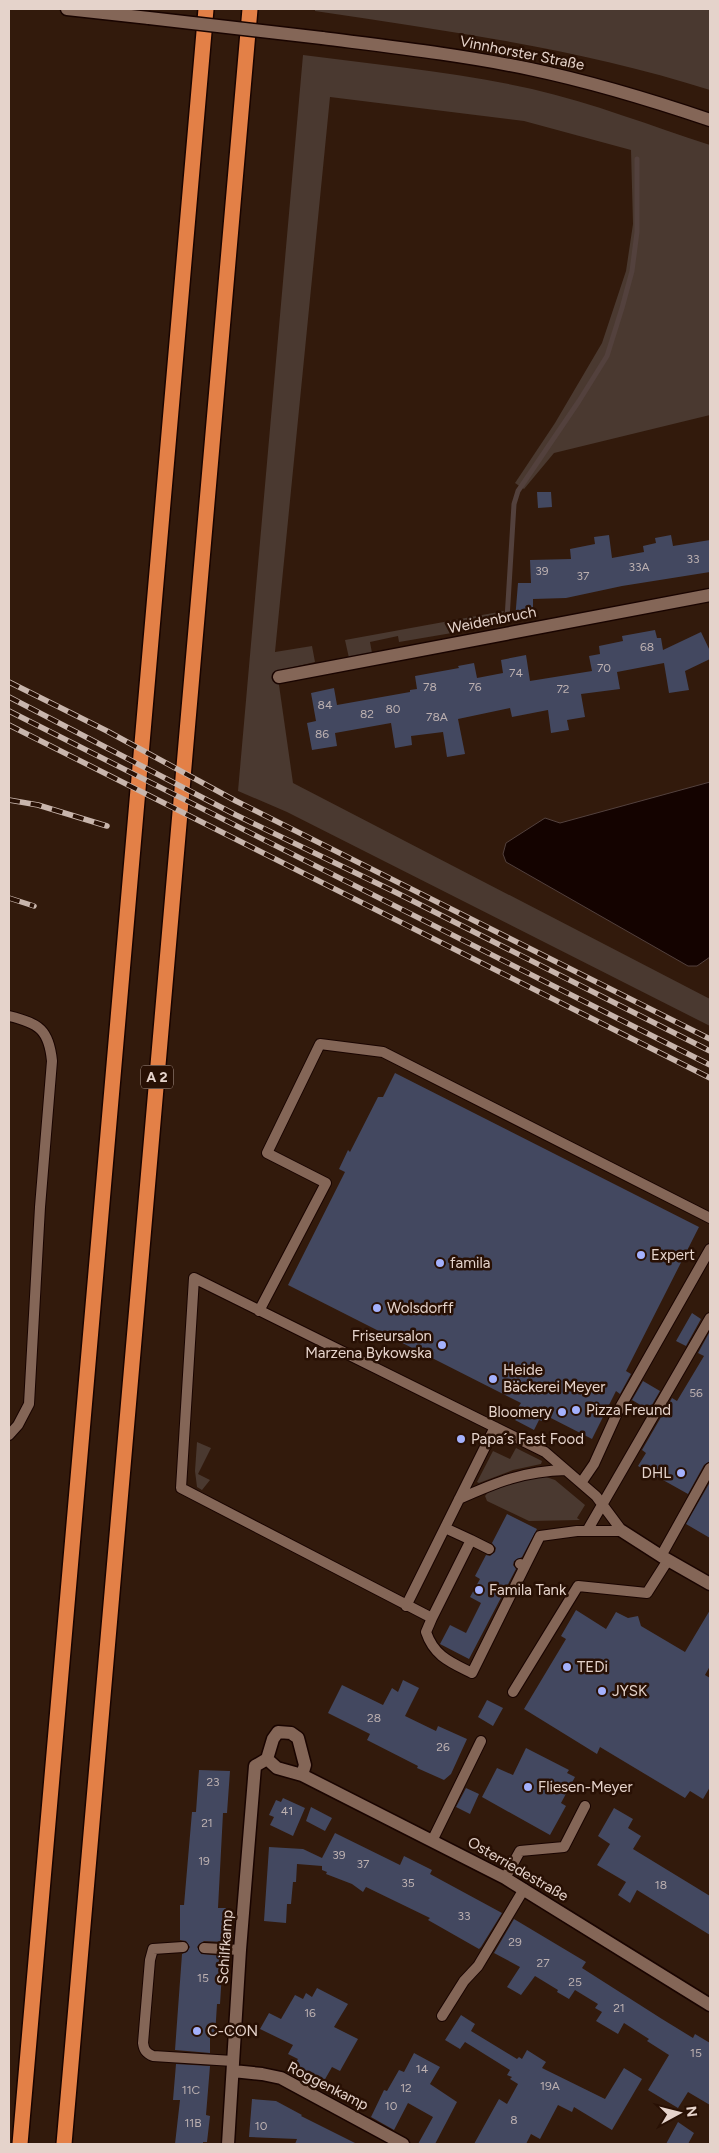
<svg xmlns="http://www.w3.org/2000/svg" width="719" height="2153" font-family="Figtree,sans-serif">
	<rect width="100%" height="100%" fill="#321a0c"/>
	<path fill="#4a3930" d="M315 9H710V90C582 49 448 31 315 11Z
		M303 55C380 65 457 72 532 89 593 103 651 126 710 145V415L554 453 524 489 515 483 555 423 602 343 626 271 633 224 631 150 524 121 330 97 275 652 312 646 315 662 277 671 293 783 710 999V1026L287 812 238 791Z
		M504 611 493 626 399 642 398 636 370 642 372 653 349 658 345 640Z
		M197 1442 211 1448 198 1474 210 1480 202 1490 197 1487 195 1471Z
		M516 1448 542 1461 541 1464 513 1470 479 1483 477 1482 493 1451 510 1459Z
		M543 1476 555 1480 585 1505 577 1518 580 1520 529 1521 487 1501 485 1496C494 1483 528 1478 543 1476Z"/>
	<path fill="#140300" stroke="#53413d" d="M710 782V957L697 966H688L506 862 503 854 506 843 545 818 560 823Z"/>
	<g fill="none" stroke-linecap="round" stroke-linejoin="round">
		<path stroke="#53413d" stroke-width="5" d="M507 619 514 504 518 491 579 401 607 356 622 308 632 271 637 232V159"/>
	</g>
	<path fill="#434860" d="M537 492H551L552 507 538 508Z
		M609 535 612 558 644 552 643 546 656 543 655 538 671 535 673 546 710 540V572L622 586 566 598 533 599V616L515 620 518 583H531L530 560 571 559 570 549 595 544 594 537Z
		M655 630 657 638H661L663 650 701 632 710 651V659L685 671 689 690 669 693 664 663 617 672 620 689 581 694 585 717 567 720 569 730 551 733 548 710 512 717 510 708 458 719 465 754 447 757 443 732 411 736 412 745 395 748 391 723 335 733 337 746 312 750 307 723 316 721 311 693 334 688 337 705 410 692V690L417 689 415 676 459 668 458 666 474 663 477 678 503 673 501 660 526 655 530 681 592 671 589 656 600 654 599 646 623 641 622 636Z
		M395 1073 699 1227 626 1371 631 1374 620 1394 616 1391 592 1439 545 1415 542 1421 539 1420 534 1430 515 1420 520 1410 517 1409 521 1403 288 1285 345 1172 339 1169 348 1150 350 1152 378 1097H383Z
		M692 1313 701 1319 686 1346 676 1341Z
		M710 1331V1461L704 1465 688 1494 638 1466 646 1453 642 1450 672 1398 677 1401 704 1356 698 1353Z
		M643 1381 660 1391 649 1410 632 1400Z
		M710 1482V1538L686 1524Z
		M507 1514 537 1529 522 1557 514 1561 513 1565 516 1569 469 1659 440 1644 450 1625 466 1633 481 1603 470 1597 480 1579 475 1576 486 1555 490 1556 495 1552 496 1548 492 1543Z
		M576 1610 606 1629 616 1612 628 1618 638 1616 641 1626 685 1652 710 1610V1666L705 1675 710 1678V1787L703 1799 690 1791 685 1798 600 1747 597 1754 524 1709 566 1639 561 1636Z
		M403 1680 419 1688 405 1716 436 1731 438 1726 467 1739 451 1774 444 1780 417 1768 418 1766 367 1740 370 1734 328 1713 342 1685 383 1705 392 1688 398 1692Z
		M487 1700 503 1708 493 1726 478 1717Z
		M526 1748 569 1770 567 1773 575 1777 561 1803 566 1806 550 1835 482 1797 497 1768 513 1775Z
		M199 1770 230 1771 227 1813H223L218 1908H226L224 1942 204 1941 199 1944 197 1947 201 1954 223 1956 220 2004H217L215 2036H210V2053L175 2050 182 1954 187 1952 190 1947 186 1941 180 1940V1905H184L192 1812H196Z
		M466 1788 479 1794 470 1814 456 1807Z
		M283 1798 305 1808 293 1836 270 1825 274 1817 269 1815 276 1800 281 1802Z
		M311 1807 332 1818 325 1831 306 1821Z
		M614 1808 633 1819 628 1828 641 1836 633 1849 710 1896V1935L637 1890 630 1903 618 1895 626 1882 597 1865 610 1844 598 1836Z
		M335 1833 400 1865 404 1856 432 1870 430 1874 502 1913 481 1947 479 1949 428 1920 430 1918 366 1887 363 1892 352 1884 326 1874 327 1872 322 1870V1866L297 1864 296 1882H293L291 1904H287L286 1923 264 1921 269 1847 303 1849 322 1858Z
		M514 1919 586 1962 582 1968 662 2019 693 2038 695 2034 710 2043V2105L688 2092 678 2108 648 2090 669 2055 647 2041 649 2039 624 2023 618 2034 596 2021 602 2012 595 2008 598 2004 575 1990 569 1999 557 1992 558 1990 535 1976 521 1995 507 1987 520 1967 494 1953Z
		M317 1988 348 2004 334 2027 358 2039 340 2071 332 2067 324 2081 310 2075 308 2077 292 2069 298 2059 288 2054 293 2045 260 2029 269 2013 281 2019 295 1995 303 1999 306 1993 312 1997Z
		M461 2015 475 2024 471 2031 517 2059 519 2057 522 2059 527 2050 546 2062 542 2068 605 2099 624 2068 642 2079 612 2130 574 2107 572 2112 558 2105 540 2139 531 2134 526 2144H474L499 2099 507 2104 518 2084 510 2079 512 2077 507 2075 510 2070 465 2042 460 2049 445 2040Z
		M414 2053 440 2067 430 2084 457 2102 435 2144H418L433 2117 408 2103 394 2130 371 2117 384 2090 387 2091 399 2070 404 2072Z
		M176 2064 210 2066 206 2115 210 2116 207 2142H203V2144H175L180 2100H173Z
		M252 2099 276 2101 302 2115 301 2116 357 2144H295L297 2139 249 2137Z
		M678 2122 694 2133 688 2144H666Z"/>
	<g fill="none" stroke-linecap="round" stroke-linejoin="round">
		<defs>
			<path id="service" d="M9 1016C39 1023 49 1030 52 1061L40 1207 29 1404 18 1425 9 1435
				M259 1311 326 1183 267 1153 320 1044 383 1052 710 1218
				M581 1483 594 1464 618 1411 710 1249
				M459 1499C497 1482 524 1471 566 1470
				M445 1528 471 1540
				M587 1531 710 1318
				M489 1549 471 1540 432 1618 181 1488 194 1278 545 1452 596 1496 622 1531
				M661 1556 710 1468
				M520 1564 525 1566 540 1536 577 1531H622
				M406 1606 495 1427
				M432 1618 426 1632C434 1656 450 1662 472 1673L525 1566
				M513 1692 578 1586 647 1593 668 1560
				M432 1841 481 1741
				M505 1878 520 1851 564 1847 585 1806
				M183 1947 153 1949 150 1960 143 2043C144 2050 146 2053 153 2056L233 2061
				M204 1948 240 1950
				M442 2016 464 1981 478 1966 524 1889"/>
			<path id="minor" d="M279 677 710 595
				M622 1531 661 1556 710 1584
				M302 1775 305 1765 298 1738 291 1733 278 1732 273 1739 267 1759 277 1768 302 1775 505 1878 710 2005
				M233 2071 262 2074 281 2078 403 2144
				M228 2144 240 1950 255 1766 267 1759"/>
			<path id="tertiary" d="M67 9 149 18
				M322 38C392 47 462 55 530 69 592 82 651 100 710 120"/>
			<path id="motorway" d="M20 2144 206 9
				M64 2144 250 9"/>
		</defs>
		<use href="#service" stroke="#190400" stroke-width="12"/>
		<use href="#minor" stroke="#190400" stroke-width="15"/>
		<use href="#tertiary" stroke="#190400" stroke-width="15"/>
		<use href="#motorway" stroke="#190400" stroke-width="18"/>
		<use href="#service" stroke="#846657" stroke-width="10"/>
		<use href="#minor" stroke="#846657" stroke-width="12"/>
		<use href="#tertiary" stroke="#846657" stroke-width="12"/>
		<use href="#motorway" stroke="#e38047" stroke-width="15"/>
		<defs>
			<path id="rail" d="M9 682 107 731 236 801 710 1039
				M9 697 236 815 395 892 710 1051
				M9 711 710 1065
				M9 725 710 1078
				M9 800 38 805 107 826
				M9 898 34 906"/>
		</defs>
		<use href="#rail" stroke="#c8b5ac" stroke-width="5.5"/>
		<use href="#rail" stroke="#281004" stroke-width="4" stroke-dasharray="11" stroke-linecap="butt"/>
		<defs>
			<path id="tertiary-bridge" d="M149 18 322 38"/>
		</defs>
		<use href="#tertiary-bridge" stroke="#190400" stroke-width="15" stroke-linecap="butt"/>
		<use href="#tertiary-bridge" stroke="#846657" stroke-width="12"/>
	</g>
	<g fill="#a4b1fc" stroke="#281004" stroke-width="2">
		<circle cx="641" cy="1255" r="5"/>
		<circle cx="440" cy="1263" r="5"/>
		<circle cx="377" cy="1308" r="5"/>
		<circle cx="442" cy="1345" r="5"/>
		<circle cx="493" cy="1379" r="5"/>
		<circle cx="576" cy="1410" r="5"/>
		<circle cx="562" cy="1412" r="5"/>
		<circle cx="461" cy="1439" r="5"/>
		<circle cx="681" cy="1473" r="5"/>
		<circle cx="479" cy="1590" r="5"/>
		<circle cx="567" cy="1667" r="5"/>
		<circle cx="602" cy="1691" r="5"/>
		<circle cx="528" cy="1787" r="5"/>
		<circle cx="197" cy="2031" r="5"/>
	</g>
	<g text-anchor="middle" stroke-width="5" stroke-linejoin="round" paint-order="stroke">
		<g font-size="12" fill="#bcb0b0">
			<text x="693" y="563">33</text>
			<text x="639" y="571">33A</text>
			<text x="542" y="575">39</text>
			<text x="583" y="580">37</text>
			<text x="647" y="651">68</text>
			<text x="604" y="672">70</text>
			<text x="516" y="677">74</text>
			<text x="430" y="691">78</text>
			<text x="475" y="691">76</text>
			<text x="563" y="693">72</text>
			<text x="325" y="709">84</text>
			<text x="393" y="713">80</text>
			<text x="367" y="718">82</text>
			<text x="437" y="721">78A</text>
			<text x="322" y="738">86</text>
			<text x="696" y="1397">56</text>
			<text x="374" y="1722">28</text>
			<text x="443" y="1751">26</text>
			<text x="213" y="1786">23</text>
			<text x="287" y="1815">41</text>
			<text x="207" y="1827">21</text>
			<text x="339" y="1859">39</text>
			<text x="204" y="1865">19</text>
			<text x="363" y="1868">37</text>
			<text x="408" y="1887">35</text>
			<text x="661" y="1889">18</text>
			<text x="464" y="1920">33</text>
			<text x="515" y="1946">29</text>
			<text x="543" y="1967">27</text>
			<text x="203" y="1982">15</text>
			<text x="575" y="1986">25</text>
			<text x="619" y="2012">21</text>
			<text x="310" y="2017">16</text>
			<text x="696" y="2057">15</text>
			<text x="422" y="2073">14</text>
			<text x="550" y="2090">19A</text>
			<text x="406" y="2092">12</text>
			<text x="191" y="2094">11C</text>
			<text x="391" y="2110">10</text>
			<text x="514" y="2124">8</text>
			<text x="193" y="2127">11B</text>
			<text x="261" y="2130">10</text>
		</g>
		<rect fill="#281004" stroke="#ac988f" stroke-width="1" x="141" y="1065.5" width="32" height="23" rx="4"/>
		<g font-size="14" font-weight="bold" fill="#e5d3cb">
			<text x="157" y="1082">A 2</text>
		</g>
		<g font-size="15" fill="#e5d3cb" stroke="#281004">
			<text transform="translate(522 53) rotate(11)" y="5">Vinnhorster Straße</text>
			<text transform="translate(492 620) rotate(-11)" y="5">Weidenbruch</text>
			<text transform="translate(518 1869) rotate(30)" y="5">Osterriedestraße</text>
			<text transform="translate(225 1947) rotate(-86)" y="5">Schilfkamp</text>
			<text transform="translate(328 2086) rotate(27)" y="5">Roggenkamp</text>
		</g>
		<g font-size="15" fill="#e5d3cb" stroke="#281004" text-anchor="start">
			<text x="651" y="1260">Expert</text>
			<text x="450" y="1268">famila</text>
			<text x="387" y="1313">Wolsdorff</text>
			<text x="432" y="1341" text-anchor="end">Friseursalon<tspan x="432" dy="17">Marzena Bykowska</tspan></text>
			<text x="503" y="1375">Heide<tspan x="503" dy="17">Bäckerei Meyer</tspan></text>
			<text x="586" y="1415">Pizza Freund</text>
			<text x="552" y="1417" text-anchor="end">Bloomery</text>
			<text x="471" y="1444">Papa´s Fast Food</text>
			<text x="671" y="1478" text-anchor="end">DHL</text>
			<text x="489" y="1595">Famila Tank</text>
			<text x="577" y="1672">TEDi</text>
			<text x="612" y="1696">JYSK</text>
			<text x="538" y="1792">Fliesen-Meyer</text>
			<text x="207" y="2036">C-CON</text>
		</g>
	</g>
	<rect width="719" height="2153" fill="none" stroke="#e5d3cb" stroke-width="20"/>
	<g transform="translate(679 2113) rotate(83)" stroke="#281004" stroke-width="4" paint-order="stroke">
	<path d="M0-4L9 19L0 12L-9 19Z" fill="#e5d3cb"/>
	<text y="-8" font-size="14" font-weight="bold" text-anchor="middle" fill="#e5d3cb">N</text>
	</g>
</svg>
